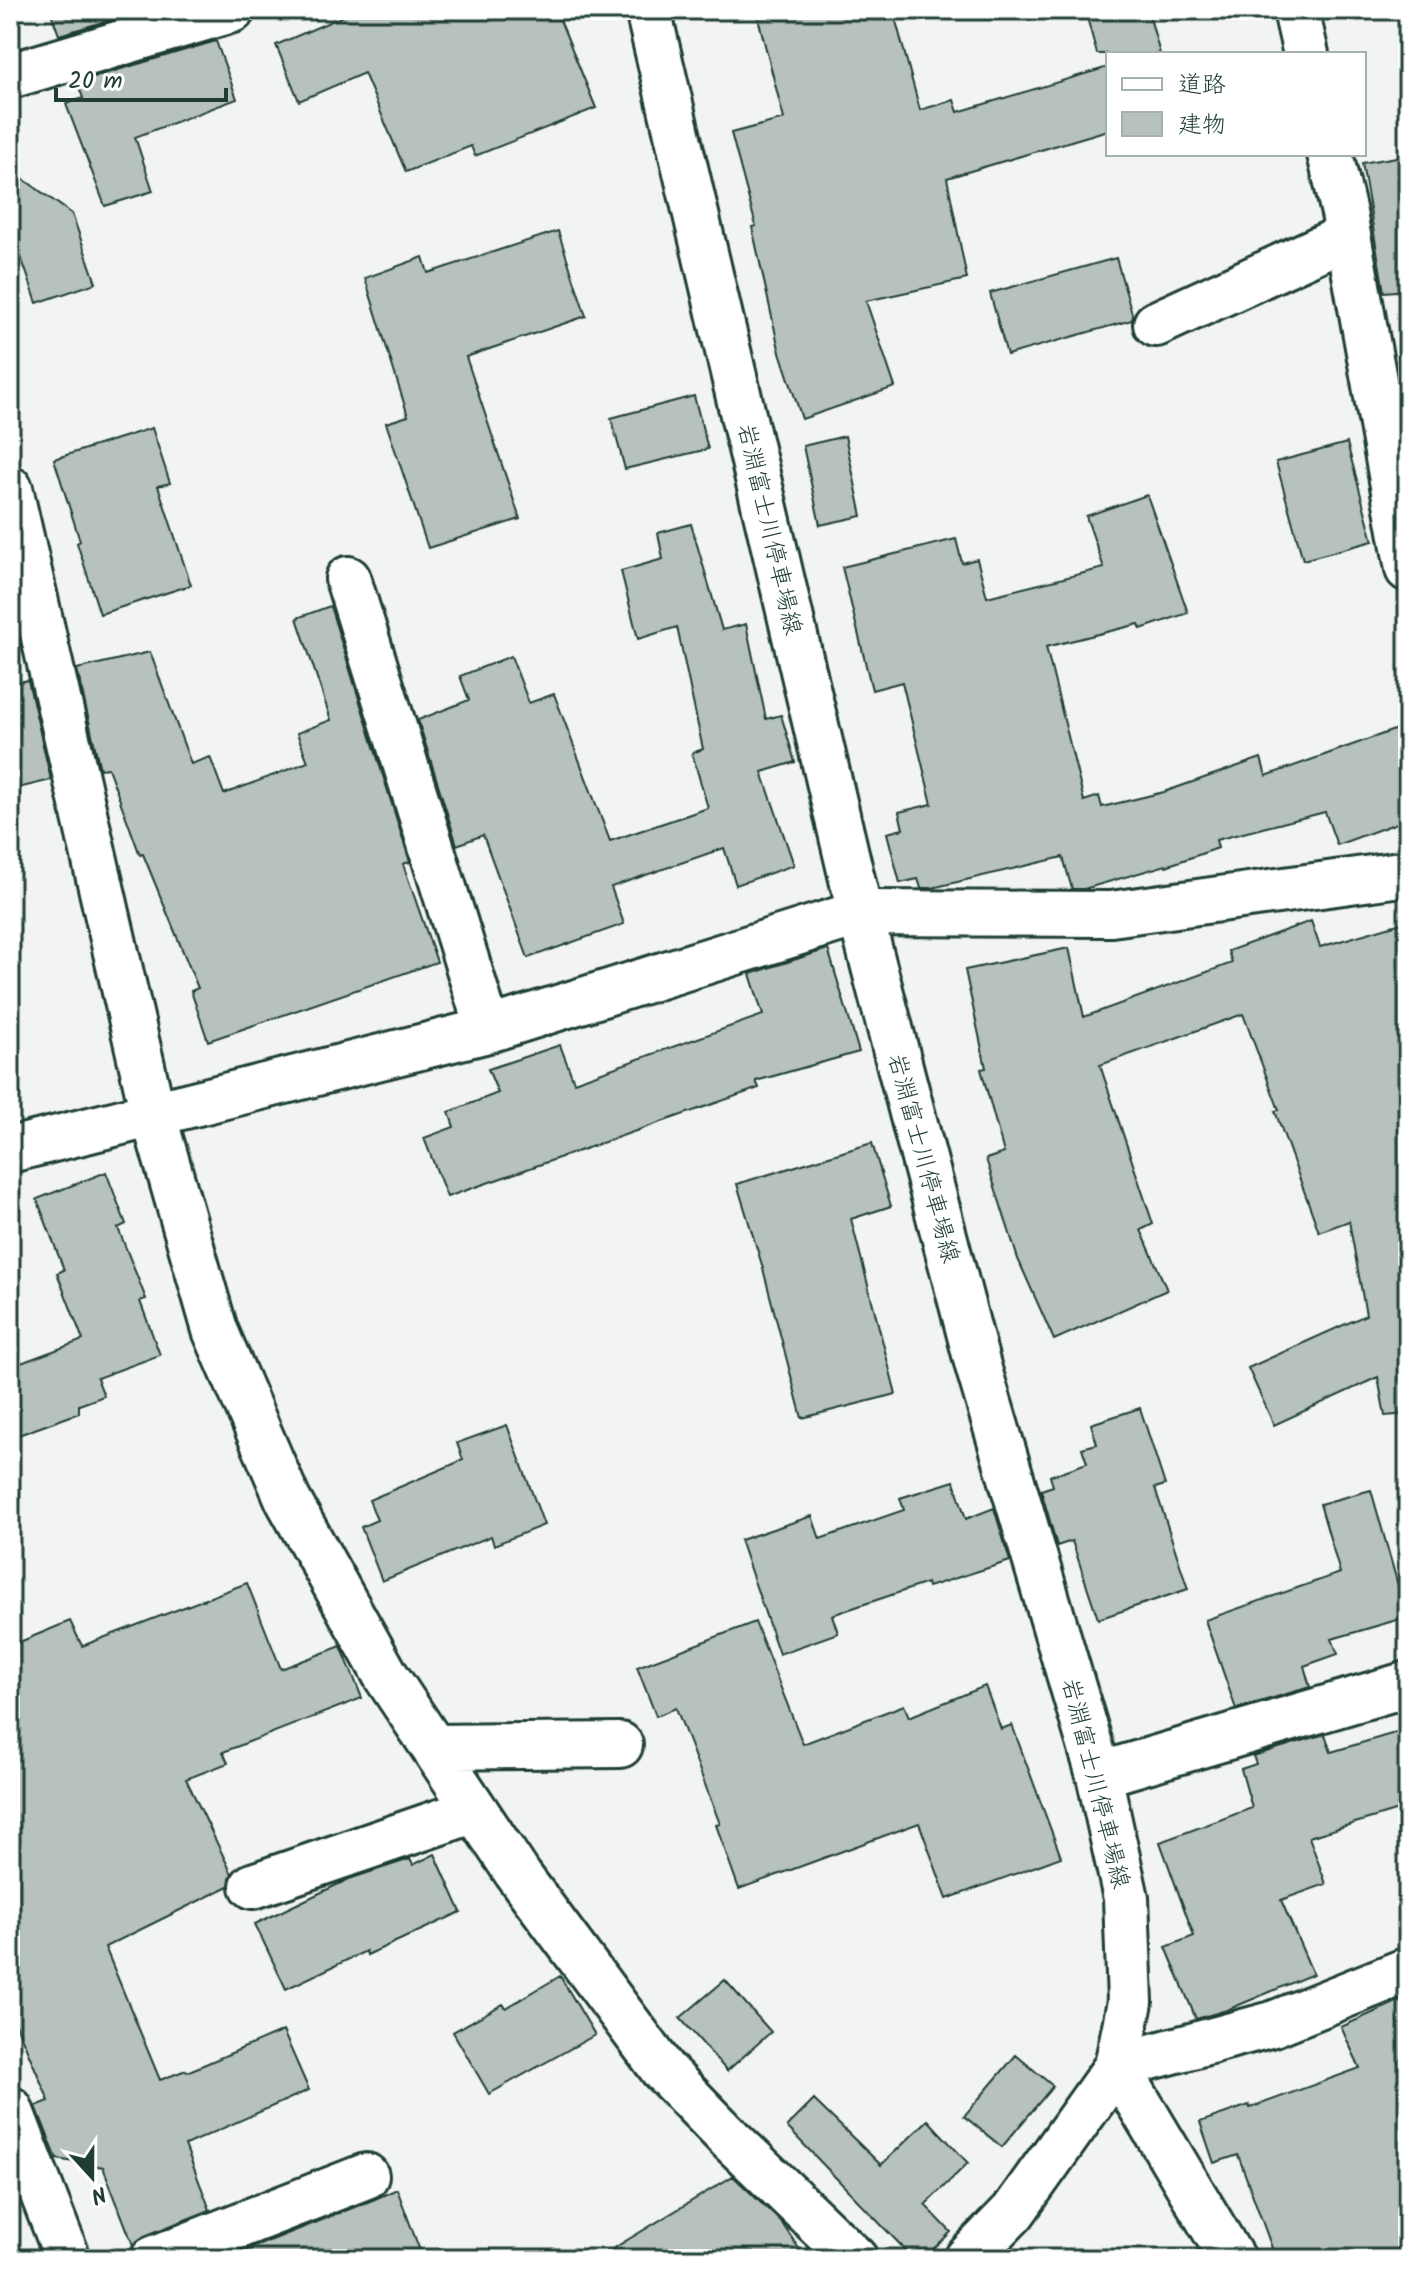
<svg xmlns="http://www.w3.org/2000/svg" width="1418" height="2269" font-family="Kalam,'Klee One',sans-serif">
	<rect width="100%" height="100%" fill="#f2f3f3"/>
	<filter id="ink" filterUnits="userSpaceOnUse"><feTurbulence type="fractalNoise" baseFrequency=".0125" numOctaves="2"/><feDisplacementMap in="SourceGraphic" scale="16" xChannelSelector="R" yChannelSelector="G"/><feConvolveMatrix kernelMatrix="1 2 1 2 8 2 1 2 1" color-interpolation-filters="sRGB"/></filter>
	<g filter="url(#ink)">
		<path fill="#b7c1bd" stroke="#1f3d34" stroke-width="2" d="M50 10H144L59 35Z
			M357 10H556L596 108 475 156 471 146 406 172 364 73 299 101 276 45Z
			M756 10H893L920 110 954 100 958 112 1108 67V130L947 178 967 279 866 301 895 387 802 419 779 349 752 227 756 226 731 133 784 119Z
			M1085 10H1148L1160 54H1097Z
			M216 41 237 99 135 137 153 191 105 206 66 104 83 98 77 82Z
			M1408 155V290L1384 292 1362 163Z
			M22 178 72 214 96 283 37 303 10 225V214Z
			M558 231 586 316 466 357 520 519 428 548 386 423 408 416 365 278 423 257 428 273Z
			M1116 258 1133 317 1132 320 1007 355 990 293Z
			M694 396 708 449 625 469 611 418Z
			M152 428 170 483 158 486 191 585 100 614 77 543 80 541 54 459Z
			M845 436 862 516 820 525 803 446Z
			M1347 443 1373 541 1303 560 1276 462Z
			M1147 495 1188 613 1141 629 1139 624 1046 647 1084 801 1099 796 1102 807 1164 792 1261 758 1266 776 1408 725V819L1337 845 1325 812 1216 840 1218 848 1166 866V865L1084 889H1072L1063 857 932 888H921L918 879 900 883 887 833 903 829 899 812 932 804 902 682 872 690 842 567 956 539 962 563 977 559 987 597 1104 568 1086 516Z
			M691 524 722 630 746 624 766 719 781 715 795 762 762 772 794 865 736 885 724 848 611 887 624 924 528 958 483 835 457 845 418 720 469 700 460 676 511 656 529 703 554 694 610 841 708 808 692 753 703 749 677 627 638 639 621 571 663 559 658 533Z
			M330 606 410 862 403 864 437 962 208 1041 191 991 198 988 143 854 140 855 108 768 100 769 77 669 150 652 191 764 210 757 224 794 308 762 297 733 331 720 297 618Z
			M28 680 51 780 10 790V684Z
			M1311 921 1320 947 1408 921V1414L1385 1416 1378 1377 1274 1425 1248 1368 1366 1315 1349 1221 1319 1232 1275 1111 1279 1110 1243 1014 1100 1065 1153 1224 1141 1230 1167 1290 1054 1340 1018 1259 986 1159 1004 1153 981 1069 986 1068 965 970 1069 948 1084 1017 1232 963 1228 951Z
			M828 949 859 1052 756 1081 759 1088 447 1197 424 1138 454 1127 449 1112 498 1093 488 1069 560 1045 574 1082 763 1015 750 974Z
			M872 1143 891 1206 851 1219 896 1394 802 1418 762 1265 737 1184Z
			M106 1172 126 1224 118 1228 146 1299 140 1301 160 1355 97 1378 104 1396 79 1405V1413L10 1438V1367L83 1340 57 1273 64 1270 37 1199Z
			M1140 1408 1165 1485 1155 1488 1188 1589 1098 1619 1072 1541 1057 1546 1041 1490 1053 1486 1050 1476 1087 1463 1082 1448 1097 1444 1091 1424Z
			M507 1425 544 1525 494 1545 491 1536 382 1581 361 1527 377 1520 369 1500 463 1460 457 1443Z
			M954 1481 966 1519 994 1508 1010 1561 928 1587 927 1583 832 1615 838 1633 779 1654 740 1540 812 1516 820 1539 904 1510 900 1498Z
			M1371 1490 1407 1617 1332 1639 1338 1654 1304 1666 1310 1687 1236 1709 1205 1620 1340 1573 1320 1504Z
			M247 1583 281 1669 341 1646 362 1698 223 1752 228 1763 186 1779 232 1874 229 1886 105 1947 160 2080 186 2070 187 2072 283 2031 309 2090 185 2145 210 2210 144 2236 133 2245 103 2167 57 2159 36 2106 49 2101 10 2010V1646L70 1621 82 1646Z
			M755 1622 803 1744 904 1705 909 1717 985 1686 1001 1729 1012 1725 1061 1857 947 1899 919 1823 739 1889 716 1825 720 1824 676 1708 656 1716 637 1667Z
			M1408 1729V1807L1309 1837 1326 1884 1281 1900 1313 1974 1227 2010 1196 2019 1166 1947 1194 1936 1160 1842 1252 1808 1241 1769 1256 1764 1253 1756 1325 1734 1331 1752Z
			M435 1854 461 1912 367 1955 366 1951 286 1989 255 1924 349 1879 410 1859 413 1865Z
			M560 1976 595 2035 489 2094 453 2032 503 2004 506 2008Z
			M725 1980 771 2032 727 2071 680 2018Z
			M1408 1997V2259H1276L1238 2155 1214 2163 1200 2122 1249 2105 1250 2108 1360 2068 1341 2027Z
			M1016 2055 1053 2086 1002 2147 964 2116Z
			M814 2100 881 2165 928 2120 968 2163 925 2205 951 2232 923 2259H914L787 2127Z
			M733 2176 781 2222 806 2259H596Z
			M397 2189 423 2259H224L375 2199Z"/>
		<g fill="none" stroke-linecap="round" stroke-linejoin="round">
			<defs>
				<path id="minor" d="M1296 10 1306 54
					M10 76 232 10
					M1330 154 1344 213 1408 569
					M1156 324 1347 236
					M10 489 153 1114 215 1330 288 1500 386 1676 519 1876 663 2070 731 2140 855 2259
					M348 579 488 1030
					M10 1150 488 1030 860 913 1111 914 1408 873
					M434 1747 620 1745
					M1099 1775 1408 1684
					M253 1886 475 1810
					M10 2109 68 2259
					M153 2259 366 2176
					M1232 2259 1117 2066 1273 2024 1408 1970"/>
				<path id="secondary" d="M648 10 860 913 978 1366 1099 1775 1126 1898 1130 2002 1117 2066 1013 2212 967 2259"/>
			</defs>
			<use href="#minor" stroke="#1f3d34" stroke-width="50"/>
			<use href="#secondary" stroke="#1f3d34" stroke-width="50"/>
			<use href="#minor" stroke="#fff" stroke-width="44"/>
			<use href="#secondary" stroke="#fff" stroke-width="44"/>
		</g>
	</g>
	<g text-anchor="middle" stroke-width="7" stroke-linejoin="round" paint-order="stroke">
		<g font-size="24" fill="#1f3d34" stroke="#fff">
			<text transform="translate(770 529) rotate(77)" y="8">岩淵富士川停車場線</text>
			<text transform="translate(924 1158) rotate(75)" y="8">岩淵富士川停車場線</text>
			<text transform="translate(1096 1783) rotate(76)" y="8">岩淵富士川停車場線</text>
		</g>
	</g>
	<rect width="1418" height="2269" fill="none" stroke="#fff" stroke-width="40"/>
	<rect x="20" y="20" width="1378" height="2229" fill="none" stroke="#1f3d34" stroke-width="3" filter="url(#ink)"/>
	<rect x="1106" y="52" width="260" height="104" fill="#ffffff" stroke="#a5b1ae" stroke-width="2"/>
	<rect x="1122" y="78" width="40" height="12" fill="#ffffff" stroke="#a5b1ae" stroke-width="2"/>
	<text x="1178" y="92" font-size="24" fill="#1f3d34">道路</text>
	<rect x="1122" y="112" width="40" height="24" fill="#b7c1bd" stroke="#a5b1ae" stroke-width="2"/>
	<text x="1178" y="132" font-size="24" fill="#1f3d34">建物</text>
	<g transform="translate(92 2177) rotate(159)" stroke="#ffffff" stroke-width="6" paint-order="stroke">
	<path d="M0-6L14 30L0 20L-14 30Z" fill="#1f3d34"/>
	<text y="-12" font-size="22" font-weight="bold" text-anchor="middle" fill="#1f3d34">N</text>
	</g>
	<path d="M56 88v12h170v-12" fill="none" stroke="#1f3d34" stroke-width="4"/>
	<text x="68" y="88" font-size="24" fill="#1f3d34" stroke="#ffffff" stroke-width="6" paint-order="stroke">20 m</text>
</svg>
